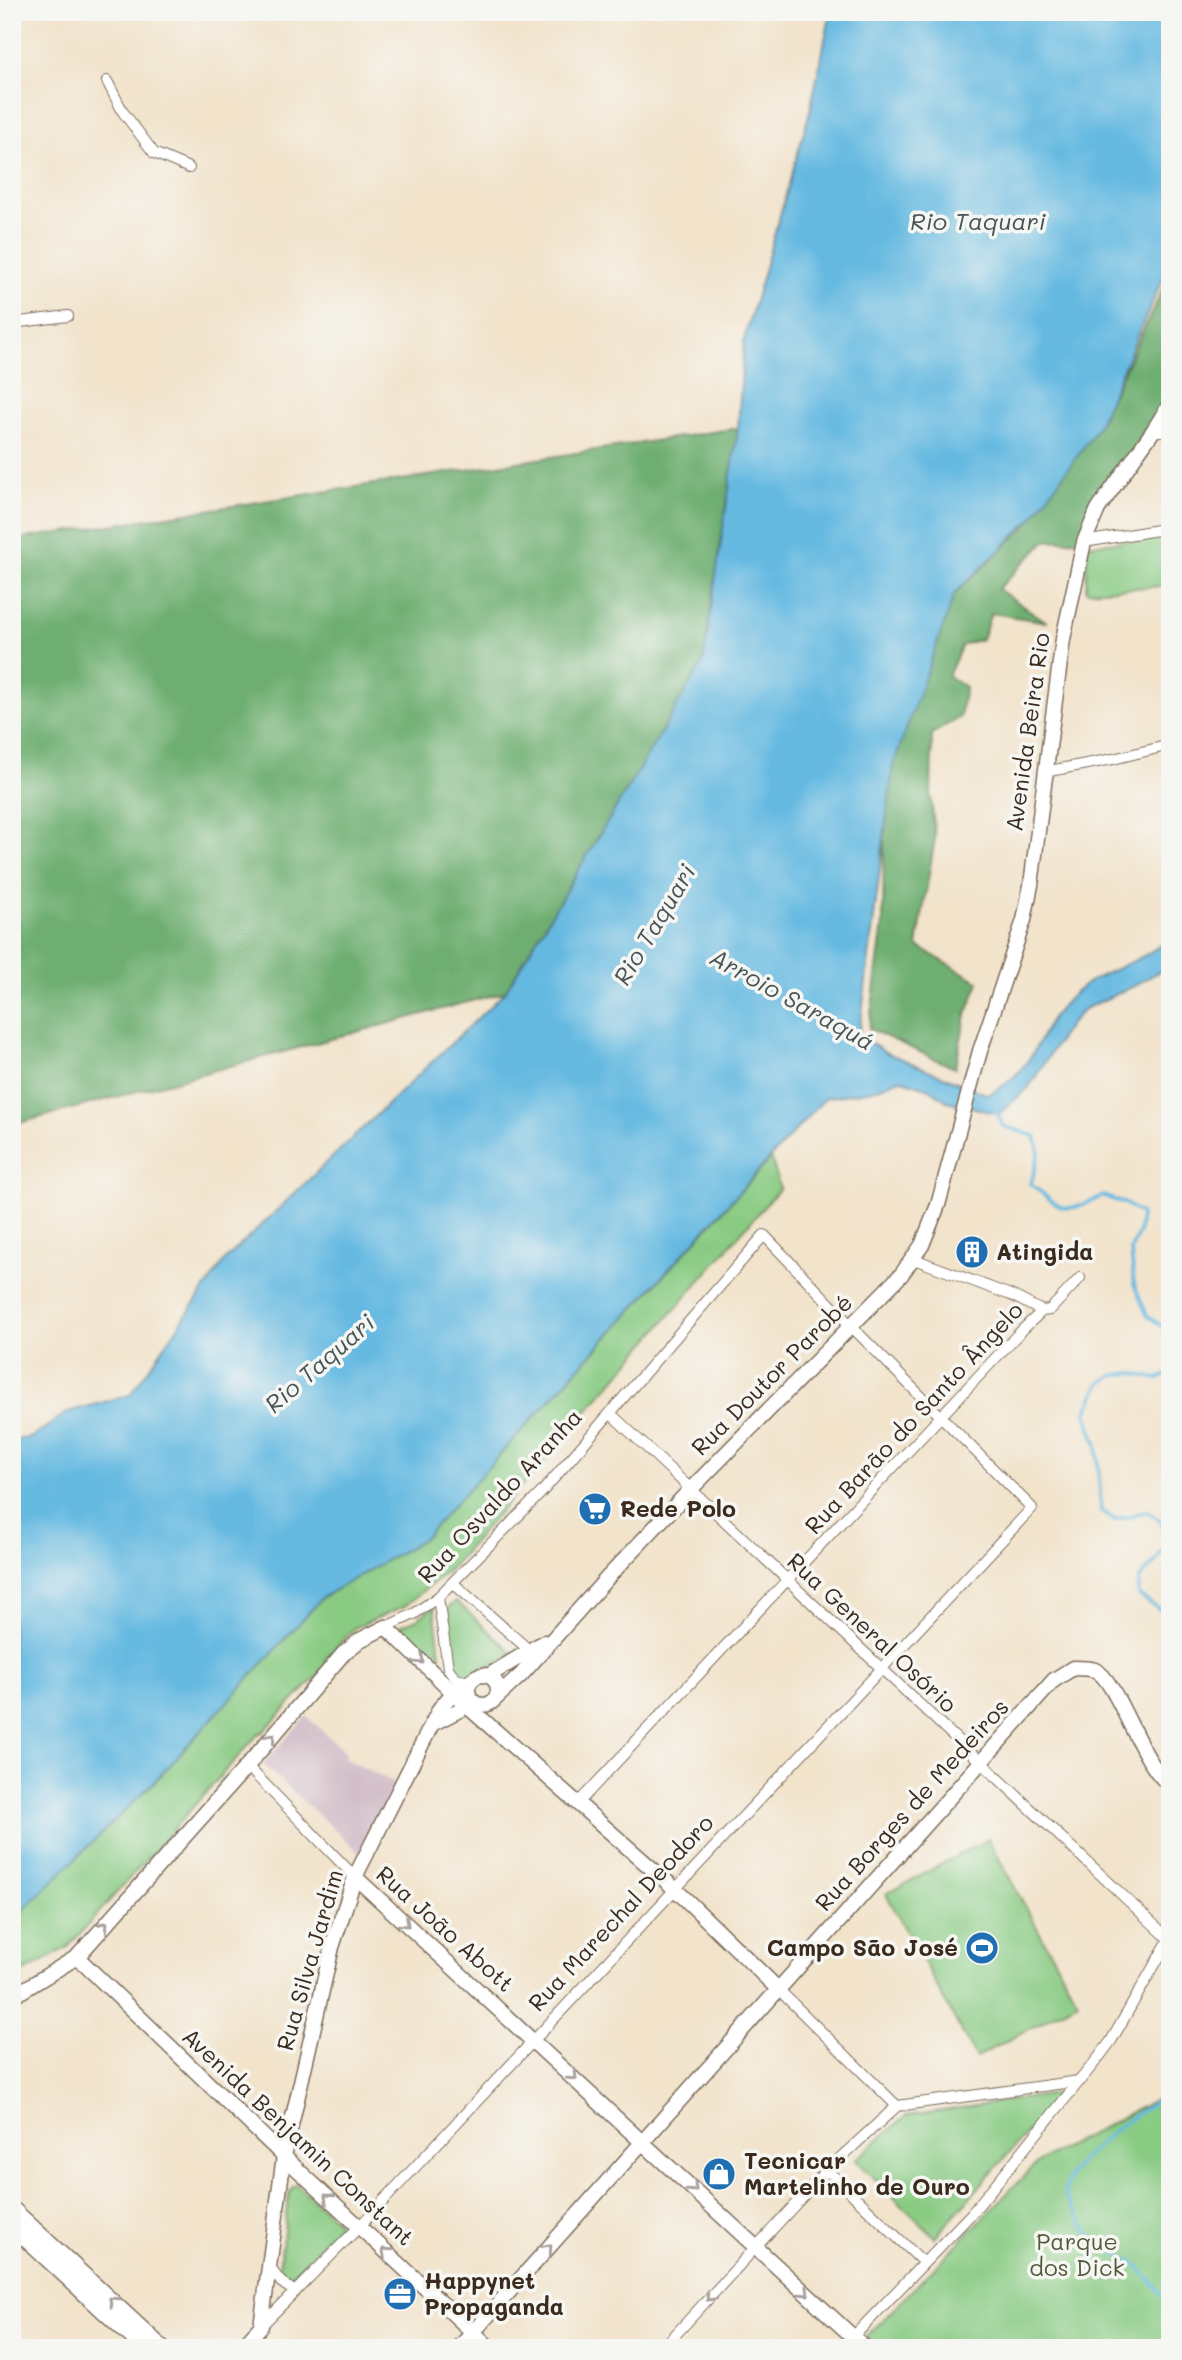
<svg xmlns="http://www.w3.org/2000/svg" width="1182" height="2360" font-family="Mali,sans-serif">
	<rect width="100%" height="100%" fill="#f6f6f2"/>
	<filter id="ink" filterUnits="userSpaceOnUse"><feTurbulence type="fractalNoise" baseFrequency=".0143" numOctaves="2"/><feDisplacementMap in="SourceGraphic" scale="14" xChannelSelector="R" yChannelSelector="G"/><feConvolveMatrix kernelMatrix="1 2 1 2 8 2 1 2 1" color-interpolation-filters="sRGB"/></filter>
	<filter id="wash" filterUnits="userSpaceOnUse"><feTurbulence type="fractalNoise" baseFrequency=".00686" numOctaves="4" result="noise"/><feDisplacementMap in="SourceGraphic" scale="28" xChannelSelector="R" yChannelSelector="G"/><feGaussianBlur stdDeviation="1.57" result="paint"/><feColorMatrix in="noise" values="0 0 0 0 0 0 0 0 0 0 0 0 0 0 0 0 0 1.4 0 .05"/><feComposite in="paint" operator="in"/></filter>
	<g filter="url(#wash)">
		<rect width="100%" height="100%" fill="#f2e3cb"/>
		<path fill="#d2bdc8" d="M306 1716 346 1752 344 1758 395 1783 360 1853 263 1764Z"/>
		<path fill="#89cb83" stroke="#627a50" stroke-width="2" d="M1166 537V586L1086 591 1087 545Z
			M771 1158 780 1188 451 1568 405 1606 354 1628 325 1660 329 1664 262 1733 260 1732 68 1947 12 1979V1921L157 1779 323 1597 423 1539Z
			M456 1601 514 1654 462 1680 453 1672 447 1609Z
			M434 1606 441 1662 435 1667 393 1629 417 1619Z
			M988 1839 1078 2002 976 2058 886 1894Z
			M1170 2092V2348H878L866 2337 1039 2161Z
			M1062 2093 935 2237 855 2160 906 2116Z
			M297 2185 336 2220 338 2226 294 2274 285 2277 281 2275 279 2268 289 2193 293 2186Z"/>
		<path fill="#6eaf71" stroke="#546c48" stroke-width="2" d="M1170 274V393L1152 428 1079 540 1045 541 998 589 1047 622 991 613 982 639 962 645 948 676 965 687 960 717 932 734 931 796 935 838 917 946 979 982 966 1015 955 1068 869 1029 883 924 885 757 955 593 1025 527 1097 428Z
			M738 428 703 663 505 992 12 1125V540Z"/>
		<path fill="#65b9e1" stroke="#507280" stroke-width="2" d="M831 12H1170V262L1097 428 1031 520 955 593 893 766 859 1036 885 1052 988 1095C1005 1086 1021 1072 1031 1056 1043 1037 1045 1024 1062 1006 1070 997 1080 987 1091 981 1119 965 1144 961 1170 937V965L1132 987 1084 1009 1069 1025 1028 1088 999 1114 947 1101 930 1089 900 1079 873 1090 825 1098 423 1539 323 1597 157 1779 12 1921V1441L32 1437 68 1412 130 1395 226 1259 505 992 703 663 738 428 744 340 810 111Z"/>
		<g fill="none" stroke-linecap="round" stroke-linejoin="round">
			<path stroke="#65b9e1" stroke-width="3.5" d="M996 1111 1003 1126 1035 1136 1039 1152 1031 1184C1065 1212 1062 1215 1103 1196L1126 1204 1141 1214 1139 1232 1131 1249 1134 1284 1147 1315 1170 1332
				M1170 1374 1157 1379 1132 1373 1114 1375 1100 1383 1086 1413 1097 1445 1101 1511 1115 1520 1147 1511C1151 1514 1158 1518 1161 1522 1177 1544 1153 1565 1139 1579V1596L1170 1616
				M1170 2092 1119 2126 1081 2161 1070 2175 1064 2194 1091 2236 1106 2248 1137 2265 1170 2303"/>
		</g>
	</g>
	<g filter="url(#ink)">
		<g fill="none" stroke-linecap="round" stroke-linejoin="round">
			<defs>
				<path id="street" d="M107 81 123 112 154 153 189 168
					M12 323 68 316
					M1153 431H1170
					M1084 542 1170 528
					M1044 772 1113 759 1170 745
					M914 1259 1013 1296 1042 1311
					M610 1413 1169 1939
					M453 1583 529 1650
					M438 1597 448 1668 456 1679 470 1682
					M247 1766 355 1877
					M578 1803 1019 1333 1042 1311 1050 1310 1080 1278
					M779 1990 897 2106
					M827 2170 924 2263
					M270 2268 281 2282 295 2292
					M262 2325 359 2227 1032 1508 852 1327 764 1235 541 1493 438 1597 414 1614 386 1627
					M853 2337 972 2213 1099 2057 1111 2041 1170 1938
					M663 2348 827 2170 897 2106 1079 2081"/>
				<path id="secondary" d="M468 1690a15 15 0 1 1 30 0a15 15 0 1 1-30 0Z
					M488 1676 544 1642
					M495 1699 521 1675 609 1576 690 1490 901 1275 922 1245 938 1205 980 1051 1024 920 1031 885 1063 639 1084 542 1098 509 1153 431 1170 404
					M434 1723 473 1703
					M355 1877 865 2348
					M77 1957 296 2168 490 2348
					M12 1997 77 1957 247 1766 343 1654 360 1640 386 1627 467 1706 675 1889 779 1990
					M12 2208 163 2348
					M12 2227 143 2348
					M241 2348 261 2326 284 2156 332 1947 355 1877 440 1708 453 1693 469 1684
					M459 2348 1054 1680 1073 1668C1080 1668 1089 1668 1095 1670 1117 1679 1140 1763 1170 1785"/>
			</defs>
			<use href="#street" stroke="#7b6b5b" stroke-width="12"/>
			<use href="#secondary" stroke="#7b6b5b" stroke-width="17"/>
			<use href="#street" stroke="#fff" stroke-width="10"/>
			<use href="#secondary" stroke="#fff" stroke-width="14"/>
		</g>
		<defs><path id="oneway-chevron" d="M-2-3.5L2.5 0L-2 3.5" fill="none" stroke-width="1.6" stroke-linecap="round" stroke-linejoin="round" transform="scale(1.75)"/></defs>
		<g stroke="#a79f9a">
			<use href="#oneway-chevron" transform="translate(420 1660) rotate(44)"/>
			<use href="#oneway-chevron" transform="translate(271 1738) rotate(-49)"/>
			<use href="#oneway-chevron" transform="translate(405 1923) rotate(43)"/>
			<use href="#oneway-chevron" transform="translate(104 1926) rotate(-48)"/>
			<use href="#oneway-chevron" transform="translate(573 2076) rotate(43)"/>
			<use href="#oneway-chevron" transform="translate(693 2188) rotate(43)"/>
			<use href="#oneway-chevron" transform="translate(328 2198) rotate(-137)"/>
			<use href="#oneway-chevron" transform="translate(548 2248) rotate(-48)"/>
			<use href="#oneway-chevron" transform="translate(386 2252) rotate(-137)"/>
			<use href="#oneway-chevron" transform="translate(805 2292) rotate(43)"/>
			<use href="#oneway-chevron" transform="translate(710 2297) rotate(133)"/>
			<use href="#oneway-chevron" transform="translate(113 2301) rotate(-137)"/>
		</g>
	</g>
	<defs>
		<symbol id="building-disc" viewBox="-11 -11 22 22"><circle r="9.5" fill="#1f6fb2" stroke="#f6f6f2"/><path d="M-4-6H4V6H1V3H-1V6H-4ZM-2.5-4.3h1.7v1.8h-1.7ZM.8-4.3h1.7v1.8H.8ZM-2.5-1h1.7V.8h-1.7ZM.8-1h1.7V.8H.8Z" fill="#fff"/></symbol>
		<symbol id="supermarket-disc" viewBox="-11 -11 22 22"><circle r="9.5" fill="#1f6fb2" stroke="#f6f6f2"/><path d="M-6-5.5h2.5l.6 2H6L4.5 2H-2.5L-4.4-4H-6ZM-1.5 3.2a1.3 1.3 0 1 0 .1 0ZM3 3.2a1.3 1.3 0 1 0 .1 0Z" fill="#fff"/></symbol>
		<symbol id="stadium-disc" viewBox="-11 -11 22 22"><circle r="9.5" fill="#1f6fb2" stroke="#f6f6f2"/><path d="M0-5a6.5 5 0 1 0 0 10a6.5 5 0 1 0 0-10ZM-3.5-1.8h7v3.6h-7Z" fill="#fff"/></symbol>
		<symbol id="shop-disc" viewBox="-11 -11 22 22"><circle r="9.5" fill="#1f6fb2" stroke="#f6f6f2"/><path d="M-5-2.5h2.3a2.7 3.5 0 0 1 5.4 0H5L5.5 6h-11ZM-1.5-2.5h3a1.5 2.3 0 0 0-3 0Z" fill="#fff"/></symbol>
		<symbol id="office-disc" viewBox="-11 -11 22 22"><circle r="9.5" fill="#1f6fb2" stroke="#f6f6f2"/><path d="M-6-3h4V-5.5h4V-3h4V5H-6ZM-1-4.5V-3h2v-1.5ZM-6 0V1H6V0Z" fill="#fff"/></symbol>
	</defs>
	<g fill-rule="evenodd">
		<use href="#building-disc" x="953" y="1233" width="38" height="38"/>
		<use href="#supermarket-disc" x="576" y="1490" width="38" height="38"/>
		<use href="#stadium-disc" x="963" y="1929" width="38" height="38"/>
		<use href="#shop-disc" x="700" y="2155" width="38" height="38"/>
		<use href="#office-disc" x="381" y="2275" width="38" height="38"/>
	</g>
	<g text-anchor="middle" stroke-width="7" stroke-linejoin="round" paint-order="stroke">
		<g font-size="23" fill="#3b2a1e" stroke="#f6f6f2">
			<text transform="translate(1028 732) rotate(-82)" y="8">Avenida Beira Rio</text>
			<text transform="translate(772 1375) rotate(-45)" y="8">Rua Doutor Parobé</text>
			<text transform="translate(914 1418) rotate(-47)" y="8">Rua Barão do Santo Ângelo</text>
			<text transform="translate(500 1496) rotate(-47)" y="8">Rua Osvaldo Aranha</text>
			<text transform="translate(872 1633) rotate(43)" y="8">Rua General Osório</text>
			<text transform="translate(912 1805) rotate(-48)" y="8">Rua Borges de Medeiros</text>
			<text transform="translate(621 1913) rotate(-47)" y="8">Rua Marechal Deodoro</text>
			<text transform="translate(445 1929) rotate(42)" y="8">Rua João Abott</text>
			<text transform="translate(310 1960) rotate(-74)" y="8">Rua Silva Jardim</text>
			<text transform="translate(298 2137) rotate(43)" y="8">Avenida Benjamin Constant</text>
		</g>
		<g font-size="23" font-weight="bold" fill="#3b2a1e" stroke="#f6f6f2" text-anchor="start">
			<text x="996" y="1260">Atingida</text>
			<text x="620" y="1517">Rede Polo</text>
			<text x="958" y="1956" text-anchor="end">Campo São José</text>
			<text x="744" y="2169">Tecnicar<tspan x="744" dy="26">Martelinho de Ouro</tspan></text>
			<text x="424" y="2289">Happynet<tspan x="424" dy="26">Propaganda</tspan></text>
		</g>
		<g font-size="23" fill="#525a3c" stroke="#f6f6f2">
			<text x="1077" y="2250">Parque<tspan x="1077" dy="26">dos Dick</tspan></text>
		</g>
		<g font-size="24" font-style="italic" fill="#485558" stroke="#f6f6f2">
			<text x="978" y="230">Rio Taquari</text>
			<text transform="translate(655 925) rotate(-59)" y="8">Rio Taquari</text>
			<text transform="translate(792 1000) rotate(29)" y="8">Arroio Saraquá</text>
			<text transform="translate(320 1364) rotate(-41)" y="8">Rio Taquari</text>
		</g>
	</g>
	<rect width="1182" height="2360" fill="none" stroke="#f6f6f2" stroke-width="42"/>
</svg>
